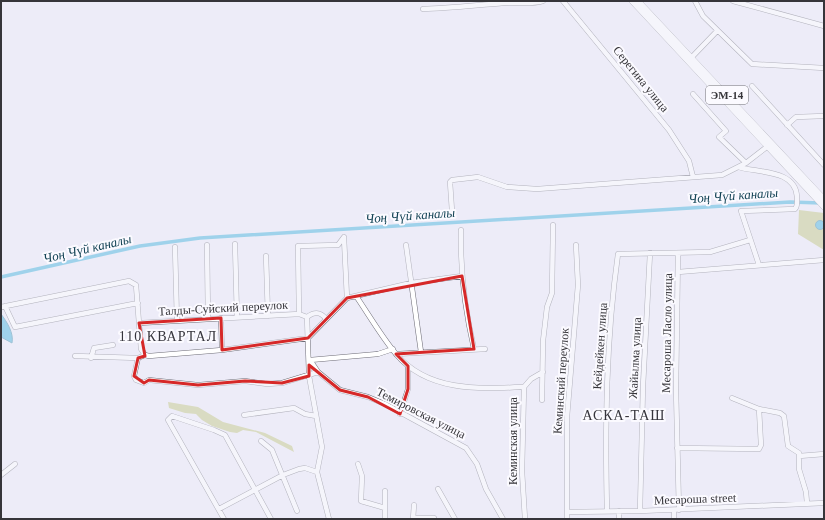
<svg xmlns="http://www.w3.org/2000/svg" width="825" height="520" font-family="Georgia,serif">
	<rect width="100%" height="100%" fill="#edecf8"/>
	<path fill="#c2c580" d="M799 210 824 213V250L798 234Z
		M168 402 198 407 223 422 265 433 292 446 294 452 256 432 243 430 237 433 230 432 212 426 202 420 196 414 185 413 169 408Z"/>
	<path fill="#42b2db" stroke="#3e8cab" d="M815.5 225a4.5 4.5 0 1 1 9 0a4.5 4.5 0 1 1-9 0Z
		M1 314C7 322 14 333 12 343L1 337Z"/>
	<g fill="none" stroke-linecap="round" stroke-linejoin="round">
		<path stroke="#42b2db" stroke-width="3.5" d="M1 277 140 246 200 238 790 202 821 203"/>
		<defs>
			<path id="minor" d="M563 1 669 130 689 161 693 177
				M695 1 703 16 752 64 824 68
				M733 1 824 26
				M423 9C450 8 477 5 504 3 518 2 529 5 543 1
				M692 57 717 31
				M752 86 824 165
				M693 94 726 131 719 137 746 163
				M787 125 796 117 824 116
				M738 167C757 173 796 169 797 197 797 202 798 206 795 209L741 211 759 265
				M452 211 450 182 452 180 478 177 507 187 537 189 722 175 746 163 768 146
				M461 230C460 271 465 310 474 349
				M344 238 347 298
				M235 244 237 317
				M207 245 208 319
				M406 245 421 352
				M175 247 177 321
				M678 253 676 390 679 510
				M266 256 268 316
				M678 272 824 260
				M356 296C369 315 381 336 396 354 428 392 479 389 524 387
				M5 306 15 327 138 303
				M1 307 129 281 136 285 141 349 145 355
				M299 314 298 246 338 245 344 237
				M307 317 309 376 322 447 317 472 329 519
				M307 317C314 312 320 311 326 319
				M221 318 222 350
				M139 323 299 314 307 317
				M396 354 485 349
				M75 356 138 358 145 355 149 356 222 350 308 338 347 298 411 283 462 276
				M91 358 94 348 113 345
				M138 358 134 376 136 380 144 383 149 380 198 385 245 381 267 384 282 383 318 372
				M310 360 318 372 340 390 368 397 385 404 466 448 477 464 486 489 503 519
				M310 360 378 354 393 349
				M732 398 759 409 780 413 784 416 788 446 799 453V469L806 492 807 503
				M542 400 543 341 547 307 552 293 553 225
				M400 414 408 389V366
				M244 415 294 408 305 414 316 416
				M261 441 272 450 297 511
				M677 448 759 449 761 445 759 409
				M799 456 824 454
				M358 464 362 476 361 501 385 508
				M1 475 15 464
				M438 489 455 519
				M385 491V519
				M219 509 283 475 299 469 305 468 317 472
				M674 510V519
				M607 511C605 425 606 339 618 254L710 252 750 240
				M619 511V519
				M640 511 643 386 650 253
				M567 512 640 511 824 503
				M414 518H434
				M224 519 168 420 172 416 214 430 225 435 271 519
				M413 519 414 505
				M525 519 522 471 524 387 531 379 543 372
				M567 519V417L578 285 576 245"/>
			<path id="major" d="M632 1 824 207
				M638 1 824 199"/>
		</defs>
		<use href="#minor" stroke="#6e6d77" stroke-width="5.5"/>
		<use href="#major" stroke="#6e6d77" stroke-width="6"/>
		<use href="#minor" stroke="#fff" stroke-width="4.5"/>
		<use href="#major" stroke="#fff" stroke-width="5.5"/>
	</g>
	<path d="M0 0H825V520H0ZM462 276 474 349 396 354 408 366V389L400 414 368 397 340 390 309 365V376L282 383 245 381 198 385 149 380 144 383 134 376 138 358 145 356 139 323 221 318 222 350 308 338 347 298Z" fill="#edecf8" fill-opacity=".55" fill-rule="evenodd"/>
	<path fill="none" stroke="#d62828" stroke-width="3" stroke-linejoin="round" d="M462 276 474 349 396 354 408 366V389L400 414 368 397 340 390 309 365V376L282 383 245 381 198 385 149 380 144 383 134 376 138 358 145 356 139 323 221 318 222 350 308 338 347 298Z"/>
	<g text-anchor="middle" stroke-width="4" stroke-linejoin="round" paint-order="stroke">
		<rect fill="#fbfaff" stroke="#717075" stroke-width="1" x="706" y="86" width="42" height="18" rx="3"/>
		<g font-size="11" font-weight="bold" fill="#36353a">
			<text x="727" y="99">ЭМ-14</text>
		</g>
		<g font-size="12" fill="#36353a" stroke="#fbfaff">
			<text transform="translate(641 79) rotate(51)" y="4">Серегина улица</text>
			<text transform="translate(223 308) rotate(-3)" y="4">Талды-Суйский переулок</text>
			<text transform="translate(667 333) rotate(-89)" y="4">Месароша Ласло улица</text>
			<text transform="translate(600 346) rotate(-86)" y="4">Кейдейкен улица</text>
			<text transform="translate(635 358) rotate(-87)" y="4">Жайылма улица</text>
			<text transform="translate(561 381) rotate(-86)" y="4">Кеминский переулок</text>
			<text transform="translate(421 413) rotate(27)" y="4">Темировская улица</text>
			<text transform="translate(513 441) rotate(-90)" y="4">Кеминская улица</text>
			<text transform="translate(695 499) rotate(-2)" y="4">Месароша street</text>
		</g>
		<g font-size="13" font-style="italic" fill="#124254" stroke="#fbfaff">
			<text transform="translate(733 195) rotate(-4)" y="5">Чоң Чүй каналы</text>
			<text transform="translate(410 215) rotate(-4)" y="5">Чоң Чүй каналы</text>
			<text transform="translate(87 248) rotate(-13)" y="5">Чоң Чүй каналы</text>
		</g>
		<g font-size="14" letter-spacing="1" fill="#35343c" stroke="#fbfaff">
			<text x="168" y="341">110 КВАРТАЛ</text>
			<text x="624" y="420">АСКА-ТАШ</text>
		</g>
	</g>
	<rect width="825" height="520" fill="none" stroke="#36353a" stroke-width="4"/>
</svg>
